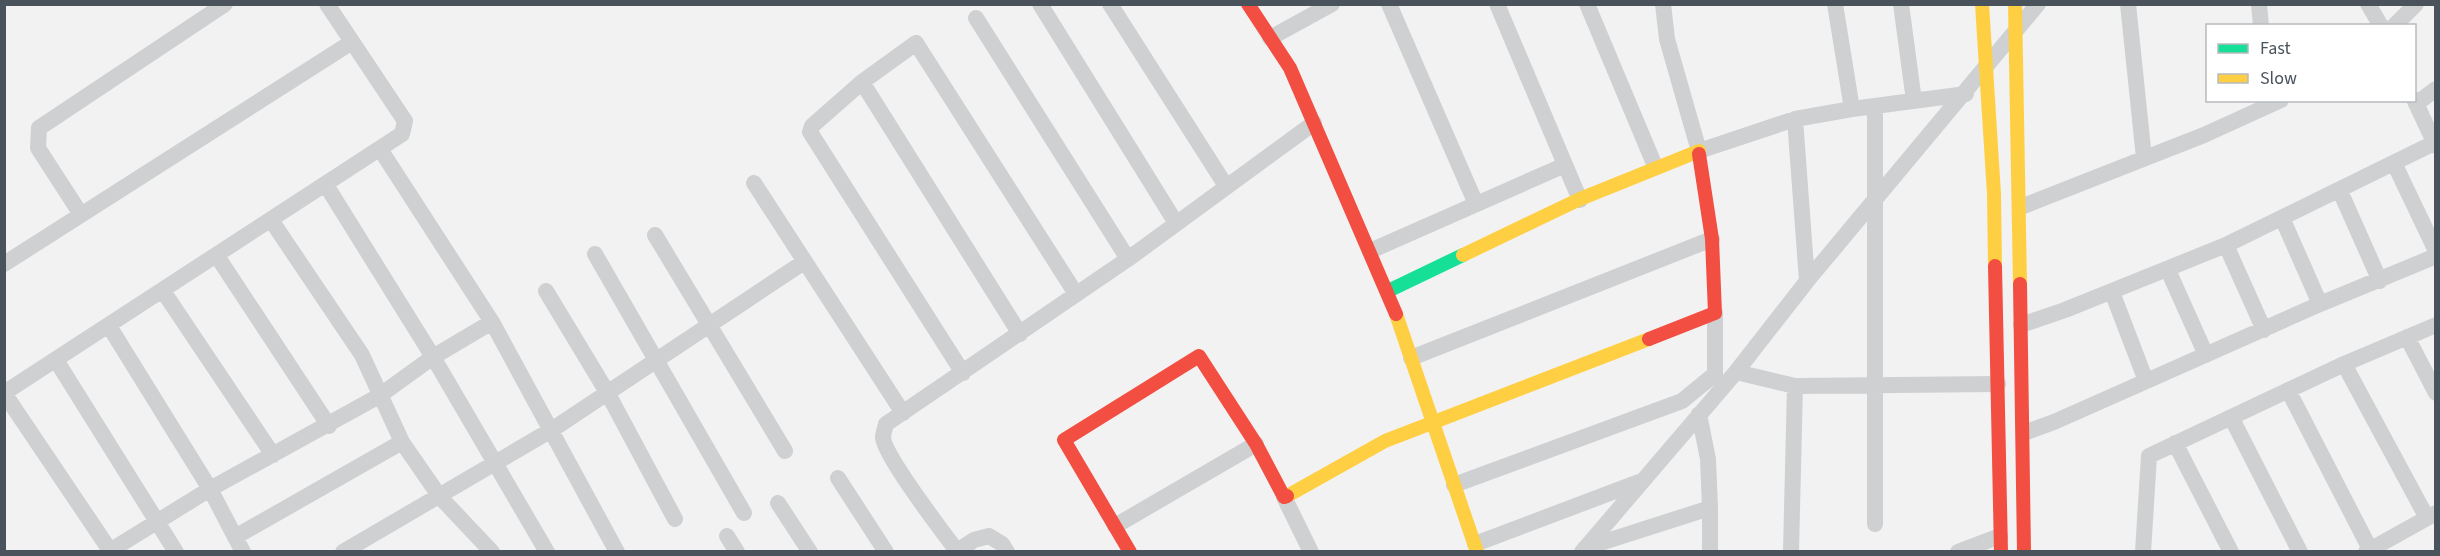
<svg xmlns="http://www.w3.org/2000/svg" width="2440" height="556" font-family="'Source Sans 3',sans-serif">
	<rect width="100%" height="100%" fill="#f2f2f2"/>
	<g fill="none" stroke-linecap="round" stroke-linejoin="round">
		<path stroke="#ced0d2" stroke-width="16" d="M1040 4 1176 223
			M1110 4 1226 186
			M1389 4 1476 204
			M1497 4 1580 200
			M1587 4 1655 166
			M1663 4 1667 39 1699 151 1795 119
			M1835 4 1852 109 1966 94
			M1901 4 1914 101
			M2128 4 2144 158
			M2259 4 2261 26
			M2368 4 2381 26
			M976 18 1128 259 1314 123
			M2394 26 2416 4
			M1270 38 1332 4
			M862 82 1020 334
			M2414 99 2436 146
			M2416 104 2436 89
			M380 149 492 322 617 552
			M2394 163 2436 251
			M754 183 903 413
			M326 185 433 357 547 552
			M2340 191 2380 281
			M2021 207 2204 135 2281 100
			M80 213 38 148 39 128 225 4
			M271 220 362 355 402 442 440 497 492 552
			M2283 220 2320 304
			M655 235 785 451
			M2226 245 2264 330
			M1370 251 1565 165
			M595 254 744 513
			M217 256 329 426
			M4 264 352 42
			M2168 270 2206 355
			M1807 281 1795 119 1852 109
			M163 291 273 455
			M546 291 607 392 675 519
			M2112 292 2146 381
			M2021 325 2065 310 2226 245 2434 143
			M109 326 210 489 243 552
			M2407 337 2436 393
			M1411 358 1712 239
			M56 360 176 552
			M2344 364 2427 518
			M1736 372 1795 386 1998 384
			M963 373 810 132 812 126 862 82 916 43 1076 294
			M2288 390 2370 549
			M4 393 402 134 405 121 327 4
			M4 393 111 552
			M2231 417 2300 552
			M2024 433 2054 422 2320 304 2436 256
			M2175 443 2231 552
			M838 478 886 552
			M1454 485 1682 401 1715 374V313
			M1284 497 1311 552
			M778 503 810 552
			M1710 508V552
			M1875 524V106
			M1115 526 1256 444
			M727 536 737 552
			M235 537 402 442
			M1475 544 1639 482
			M1585 548 1710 508 1708 459 1699 414
			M957 551C942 531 886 458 883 438 883 434 885 428 886 424L1128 259
			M1791 551 1795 386
			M108 552 210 489 379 396 433 357 492 322
			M343 552 553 429 804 262
			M956 552 974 540 989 536 1002 544 1007 552
			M1582 552 1736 372 1807 281 2038 4
			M1958 552 2000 536
			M2143 552 2149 456 2344 364 2436 325
			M2366 552 2436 513"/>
		<path stroke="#16e098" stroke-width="14" d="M1388 291 1463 255"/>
		<path stroke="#ffcf43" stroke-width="14" d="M1982 4 1994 194 1995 266
			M2015 4 2020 284
			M1463 255 1580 199 1699 151V154
			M1396 314 1477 552
			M1287 496 1385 441 1649 339"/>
		<path stroke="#f24e42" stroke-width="14" d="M1248 4 1290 68 1396 314
			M1995 266 2001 552
			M2020 284 2024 552
			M1649 339 1715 313 1712 239 1699 154
			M1130 552 1064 440 1199 356 1256 444 1284 497 1287 496"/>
	</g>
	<rect width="2440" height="556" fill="none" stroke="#4a525c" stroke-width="12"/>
	<rect x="2206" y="24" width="210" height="78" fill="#ffffff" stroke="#b7babe" stroke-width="1.5"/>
	<rect x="2218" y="44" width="30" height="9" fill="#16e098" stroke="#b7babe" stroke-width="1.5"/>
	<text x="2260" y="54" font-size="18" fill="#4a525c">Fast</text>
	<rect x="2218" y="74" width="30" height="9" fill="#ffcf43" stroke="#b7babe" stroke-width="1.5"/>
	<text x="2260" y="84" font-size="18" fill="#4a525c">Slow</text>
</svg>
